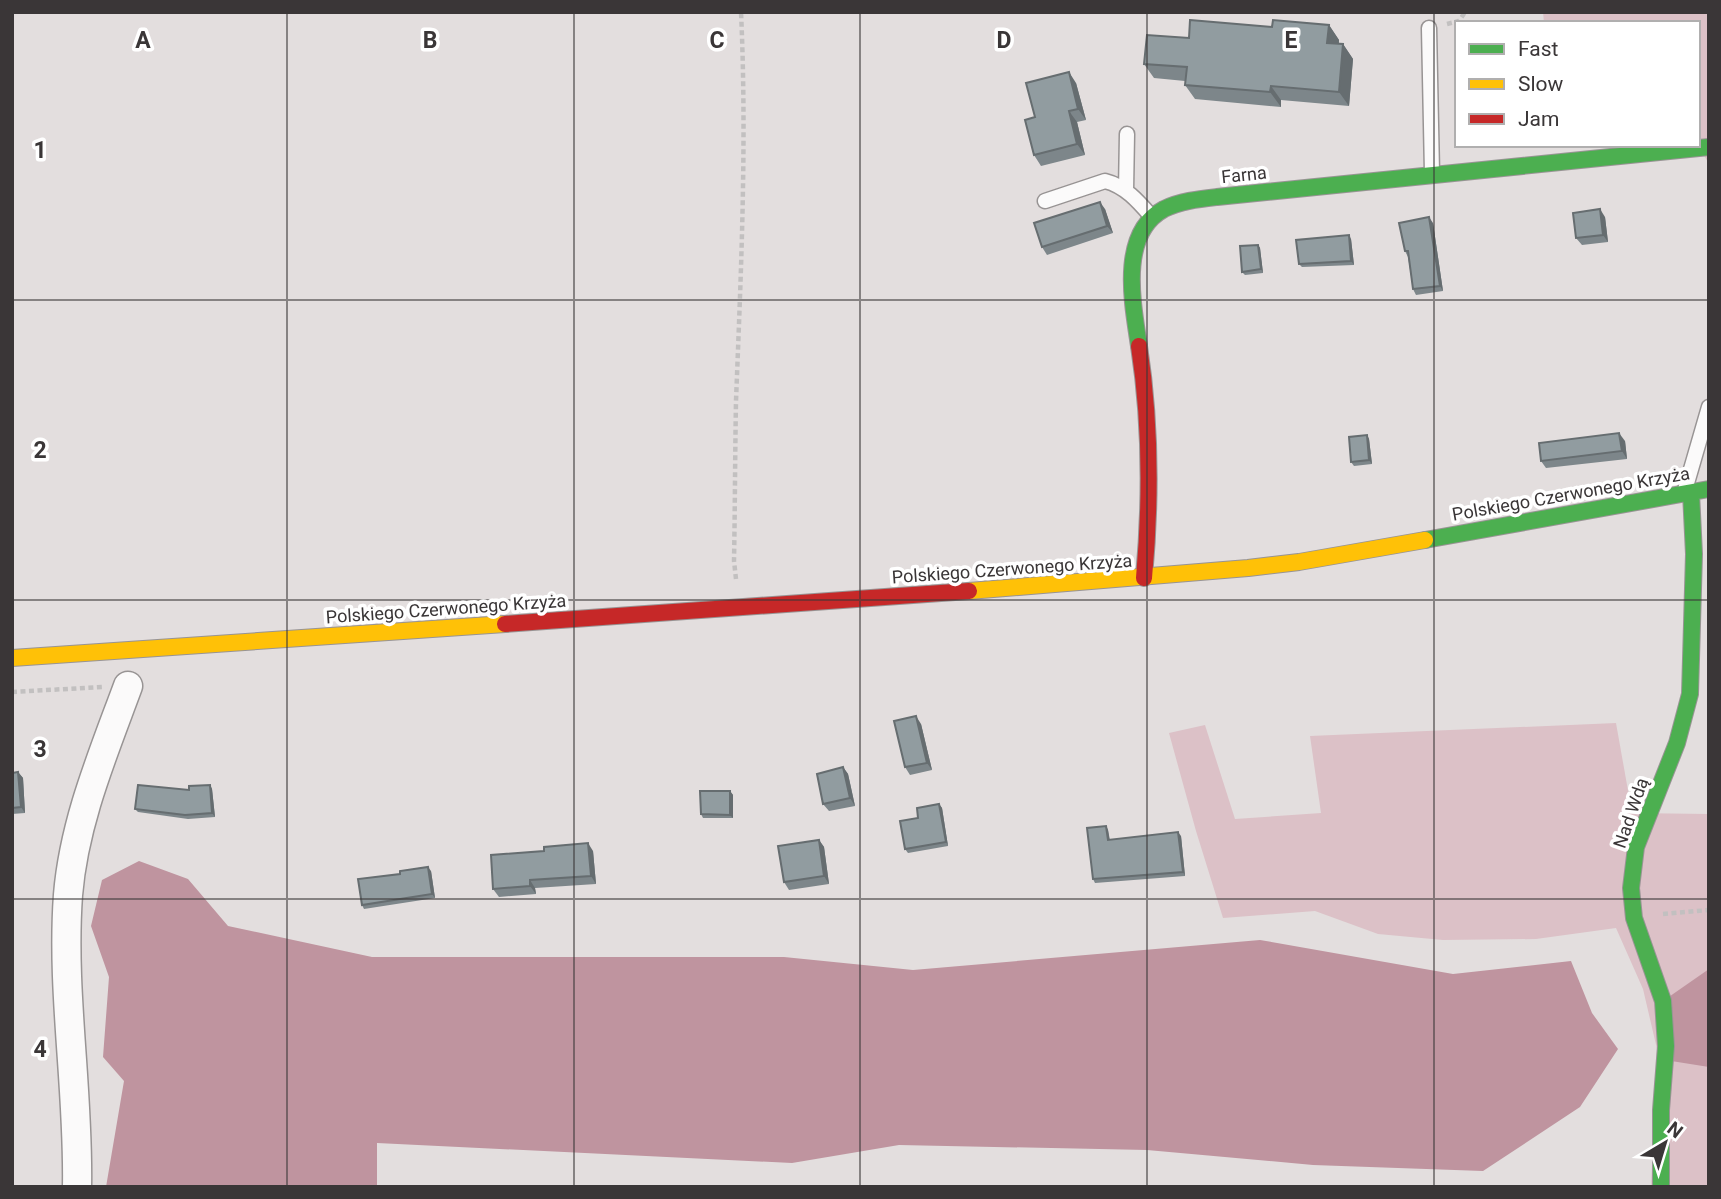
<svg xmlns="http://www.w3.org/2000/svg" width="1721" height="1199" font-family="Roboto,sans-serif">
	<rect width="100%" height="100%" fill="#e3dede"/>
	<path fill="#dcc1c7" d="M1543 12H1709V164L1698 145V23H1544Z
		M1616 723 1632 813 1709 814V1187H1651L1657 1049 1643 989 1616 928 1536 939 1443 940 1378 934 1315 911 1223 918 1196 831 1169 733 1205 725 1235 819 1321 813 1310 736Z"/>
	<path fill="#bf949f" d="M139 861 188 879 228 926 372 957H784L913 970 1260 940 1453 974 1571 961 1592 1013 1618 1049 1580 1107 1483 1171 1313 1165 1147 1150 899 1145 792 1163 377 1143V1187H106L124 1081 103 1057 109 977 91 926 102 880Z
		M1709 969V1067L1665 1060 1663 1001Z"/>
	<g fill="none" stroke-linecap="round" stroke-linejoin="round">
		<defs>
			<path id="lane" d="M1429 28 1432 173
				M1126 191 1127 134
				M1045 201 1105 181C1125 186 1138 201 1151 216
				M1685 490 1709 407"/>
			<path id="street" d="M77 1187C79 1089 61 992 68 895 74 822 103 754 128 686"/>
			<path id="fast" d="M1139 346C1133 305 1118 234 1164 209 1180 201 1199 199 1217 197L1709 147
				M1425 540 1709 489
				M1661 1187V1110L1666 1046 1663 1001 1634 918 1631 888 1636 847 1677 743 1690 694 1694 554 1691 493"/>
			<path id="slow" d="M969 591 1248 568 1299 562 1425 540
				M12 658 505 624"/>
			<path id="jam" d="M1139 346C1151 424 1151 500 1144 578
				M505 624 969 591"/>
		</defs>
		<use href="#lane" stroke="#989494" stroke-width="17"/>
		<use href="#street" stroke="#989494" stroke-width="31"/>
		<use href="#fast" stroke="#989494" stroke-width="18"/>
		<use href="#slow" stroke="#989494" stroke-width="18"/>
		<use href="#jam" stroke="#989494" stroke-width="18"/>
		<path stroke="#c2c0c0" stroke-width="4.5" stroke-dasharray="5 3.5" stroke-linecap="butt" d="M1447 24 1459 21 1465 12
			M736 579 734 561C735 508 735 455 736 401 741 272 747 142 741 12
			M12 692 102 687
			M1663 914 1709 910"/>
		<use href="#lane" stroke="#fbfafa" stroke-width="14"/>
		<use href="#street" stroke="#fbfafa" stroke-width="28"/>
		<use href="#fast" stroke="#4caf50" stroke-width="16"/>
		<use href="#slow" stroke="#ffc107" stroke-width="16"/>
		<use href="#jam" stroke="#c62828" stroke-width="16"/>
	</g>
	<path fill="#7d868a" d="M1329 25 1339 40V44H1343L1353 59 1349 106 1281 100V107L1195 99 1185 85V81L1154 78 1144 64 1189 38 1272 27Z
		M1076 83 1086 120 1077 122 1085 155 1041 166 1034 155 1035 117Z
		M1105 209 1113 233 1047 255 1042 247Z
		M1605 217 1608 242 1582 245 1576 238Z
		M1433 223 1443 291 1416 295 1413 289 1408 257 1405 251Z
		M1351 239 1354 265 1302 267 1299 264Z
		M1258 245 1260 248 1263 273 1245 275 1242 272Z
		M1367 435 1369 439 1372 464 1354 466 1351 462Z
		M1625 441 1627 459 1546 468 1541 461Z
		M921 724 932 770 910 775 905 767Z
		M843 767 848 774 855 806 829 811 823 804Z
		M18 772 23 778 25 813 12 814V773Z
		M210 785 212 789 215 817 188 819 138 812 135 809 189 790Z
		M730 791 733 795V818H703L701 814Z
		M939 804 942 808 948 846 908 853 905 849 918 818Z
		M1106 826 1108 830 1110 840 1181 836 1185 876 1095 883 1093 879Z
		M819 840 824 847 829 884 789 890 784 882Z
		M593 851 596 884 535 888 536 894 499 897 493 889Z
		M431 871 435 898 364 909 362 905Z"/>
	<path fill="#666d70" d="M1329 25 1339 40 1337 58 1327 43Z
		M1343 44 1353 59 1349 106 1339 92Z
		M1069 72 1076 83 1086 120 1078 109Z
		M1271 86 1281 100V107L1270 92Z
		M1069 111 1077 122 1085 155 1077 144Z
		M1100 202 1105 209 1113 233 1107 226Z
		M1600 209 1605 217 1608 242 1603 235Z
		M1429 217 1433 223 1443 291 1440 286Z
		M1349 235 1351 239 1354 265 1351 261Z
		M1258 245 1260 248 1263 273 1261 269Z
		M1619 433 1625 441 1627 459 1622 451Z
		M1367 435 1369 439 1372 464 1369 460Z
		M916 716 921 724 932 770 927 763Z
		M843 767 848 774 855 806 850 798Z
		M18 772 23 778 25 813 21 807Z
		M210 785 212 789 215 817 212 813Z
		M730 791 733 795V818L730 815Z
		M939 804 942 808 948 846 946 842Z
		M1106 826 1108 830 1110 844 1108 840Z
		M1178 832 1181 836 1185 876 1183 872Z
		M819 840 824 847 829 884 824 876Z
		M588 843 593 851 596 884 591 876Z
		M428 867 431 871 435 898 432 894Z
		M530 880 535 888 536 894 530 886Z"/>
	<path fill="#919ca0" stroke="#666d70" stroke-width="2" d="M1190 20 1272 27 1273 20 1329 25 1327 43 1343 44 1339 92 1271 86 1270 92 1185 85 1187 67 1144 64 1147 35 1189 38Z
		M1069 72 1078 109 1069 111 1077 144 1034 155 1025 120 1035 117 1026 83Z
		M1100 202 1107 226 1042 247 1034 223Z
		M1600 209 1603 235 1576 238 1573 213Z
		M1429 217 1440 286 1413 289 1408 251H1405L1399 223Z
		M1349 235 1351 261 1299 264 1296 240Z
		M1258 245 1261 269 1242 272 1240 246Z
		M1619 433 1622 451 1541 461 1539 443Z
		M1367 435 1369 460 1351 462 1349 437Z
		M916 716 927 763 905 767 894 721Z
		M843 767 850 798 823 804 817 774Z
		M18 772 21 807 12 808V773Z
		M138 785 189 790V786L210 785 212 813 185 815 135 809Z
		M700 791H730V815L701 814Z
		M939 804 946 842 905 849 900 821 918 818 917 808Z
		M1106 826 1108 840 1178 832 1183 872 1093 879 1087 828Z
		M819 840 824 876 784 882 778 846Z
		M588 843 591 876 530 880V886L493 889 491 855 544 851V847Z
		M428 867 432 894 362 905 358 879 400 874V871Z"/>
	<path fill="none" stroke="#3a3637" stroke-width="2" stroke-opacity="0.55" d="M287 12V1187M574 12V1187M860 12V1187M1147 12V1187M1434 12V1187M12 300H1709M12 600H1709M12 899H1709"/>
	<g text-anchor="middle" stroke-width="7" stroke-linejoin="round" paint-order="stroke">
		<g font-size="18" fill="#3a3637" stroke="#fff">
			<text transform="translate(1244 175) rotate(-6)" y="6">Farna</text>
			<text transform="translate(1571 494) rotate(-10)" y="6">Polskiego Czerwonego Krzyża</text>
			<text transform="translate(1012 569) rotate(-4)" y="6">Polskiego Czerwonego Krzyża</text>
			<text transform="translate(446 609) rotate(-4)" y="6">Polskiego Czerwonego Krzyża</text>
			<text transform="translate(1631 813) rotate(-71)" y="6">Nad Wdą</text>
		</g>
	</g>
	<g font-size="23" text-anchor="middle" font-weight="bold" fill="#3a3637" stroke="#fff" stroke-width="7" stroke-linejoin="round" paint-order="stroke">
		<text x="143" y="48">A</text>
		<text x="430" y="48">B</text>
		<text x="717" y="48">C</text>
		<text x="1004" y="48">D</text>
		<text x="1291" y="48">E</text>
		<text x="40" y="158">1</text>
		<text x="40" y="458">2</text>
		<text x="40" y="757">3</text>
		<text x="40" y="1057">4</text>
	</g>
	<rect width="1721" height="1199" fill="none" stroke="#3a3637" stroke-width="28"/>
	<rect x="1455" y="21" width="245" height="126" fill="#ffffff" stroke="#b0afaf" stroke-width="2"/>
	<rect x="1469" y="44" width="35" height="10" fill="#4caf50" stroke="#b0afaf" stroke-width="2"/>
	<text x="1518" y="56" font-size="21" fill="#3a3637">Fast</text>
	<rect x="1469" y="79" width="35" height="10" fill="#ffc107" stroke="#b0afaf" stroke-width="2"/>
	<text x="1518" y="91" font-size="21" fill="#3a3637">Slow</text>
	<rect x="1469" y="114" width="35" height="10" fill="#c62828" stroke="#b0afaf" stroke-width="2"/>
	<text x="1518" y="126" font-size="21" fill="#3a3637">Jam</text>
	<g transform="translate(1665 1143) rotate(38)" stroke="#ffffff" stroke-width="5" paint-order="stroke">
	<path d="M0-5L12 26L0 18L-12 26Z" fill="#3a3637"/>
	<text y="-10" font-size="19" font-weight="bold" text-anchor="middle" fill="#3a3637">N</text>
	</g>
</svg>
